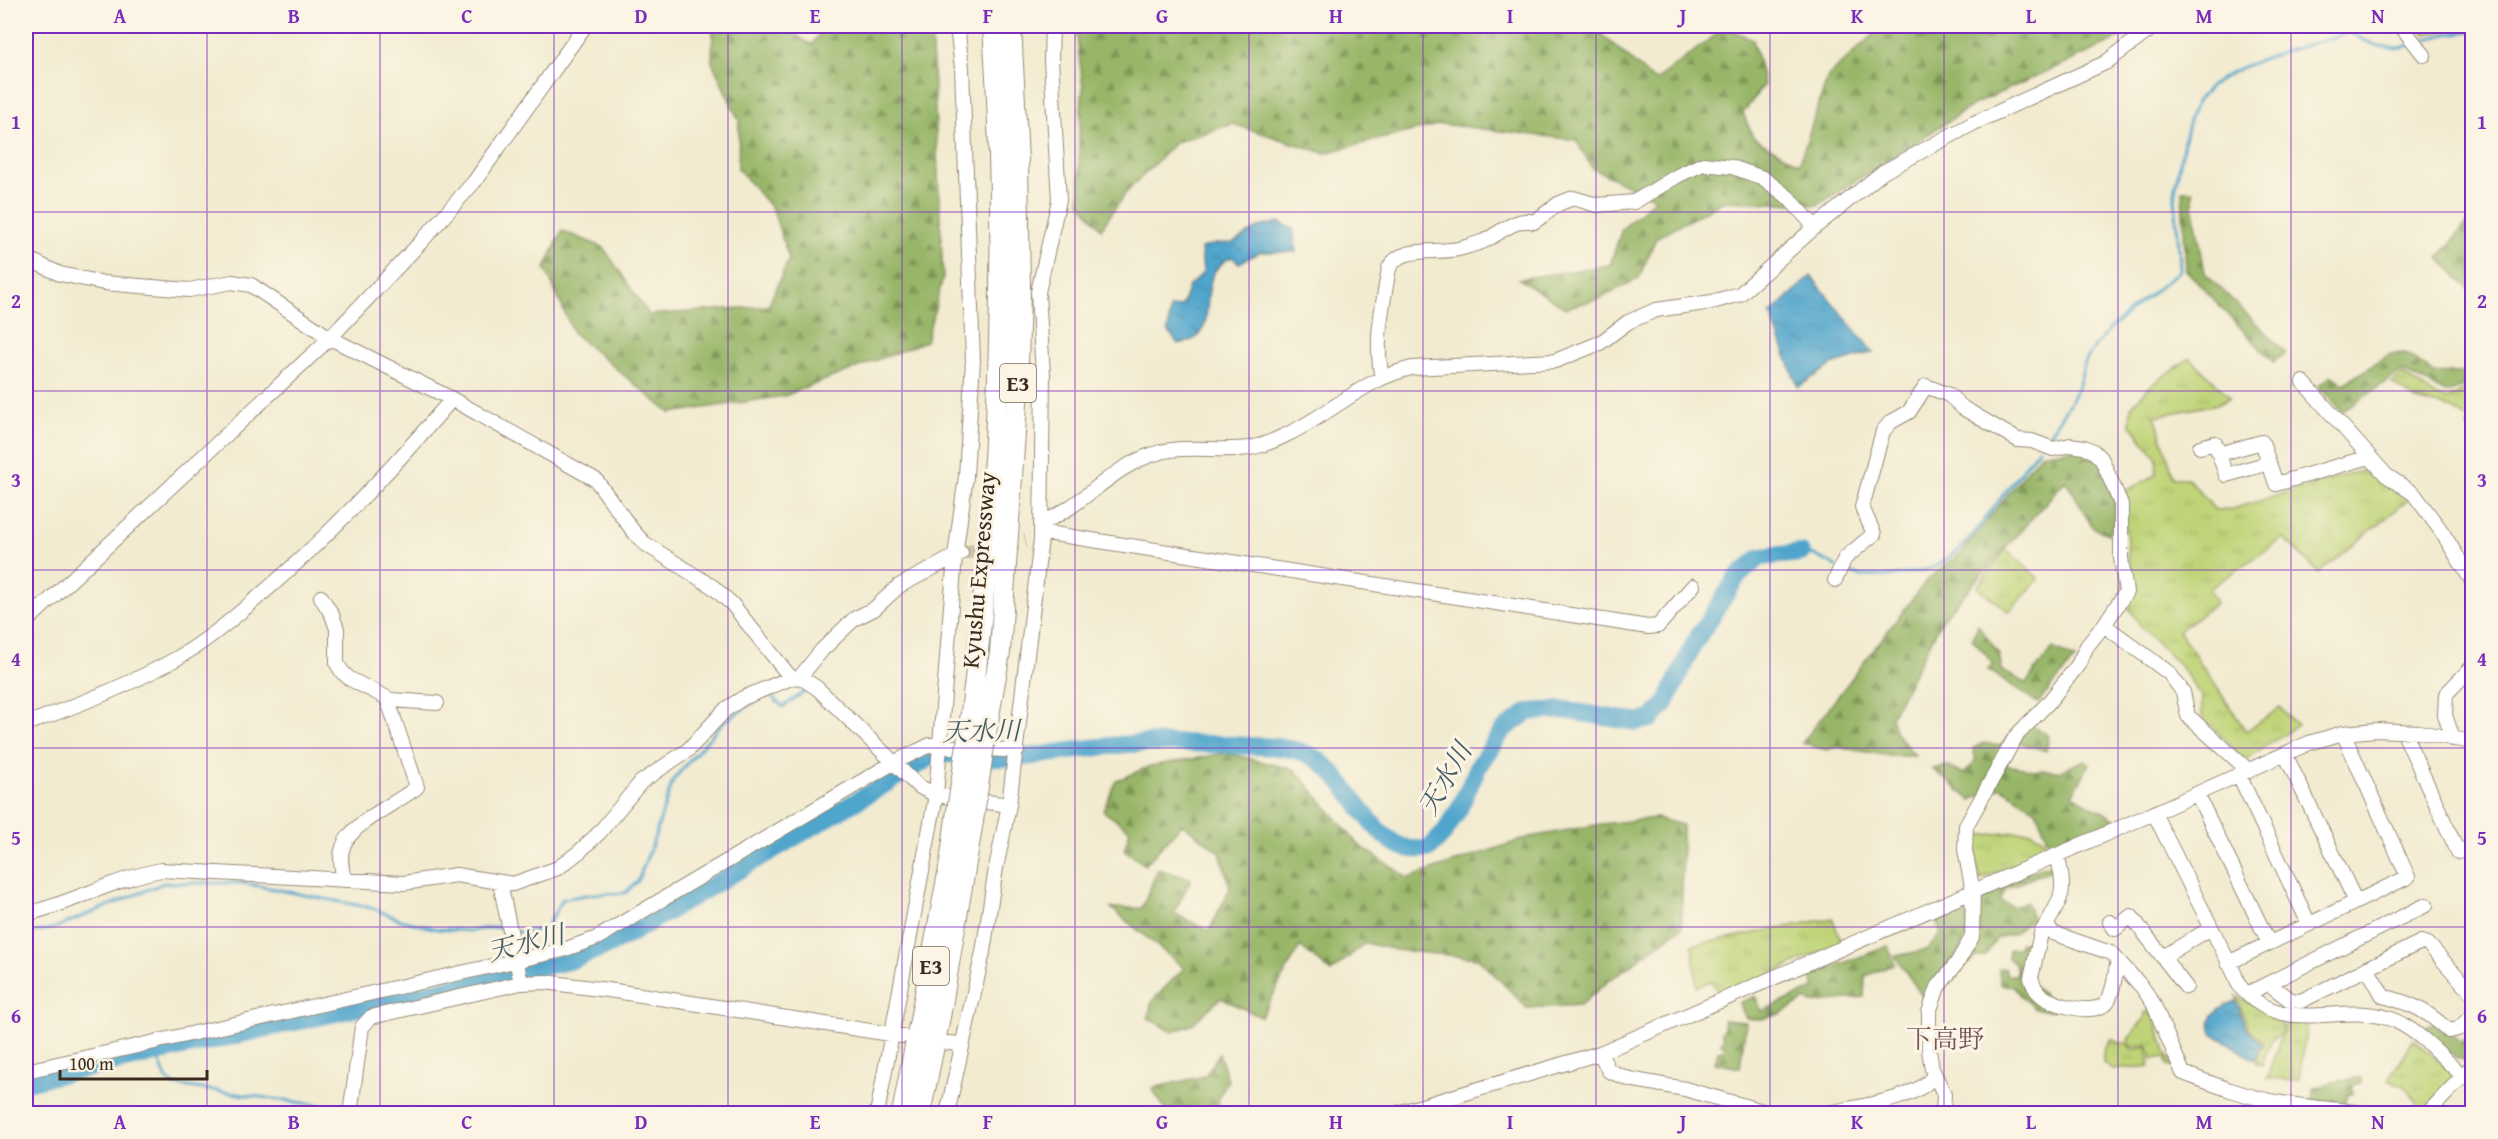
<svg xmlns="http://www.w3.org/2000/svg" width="2498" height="1139" font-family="'Gentium Book Plus','Noto Serif JP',serif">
	<defs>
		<pattern id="grass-tufts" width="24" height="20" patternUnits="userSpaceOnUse" patternTransform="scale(1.5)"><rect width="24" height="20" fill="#bfd478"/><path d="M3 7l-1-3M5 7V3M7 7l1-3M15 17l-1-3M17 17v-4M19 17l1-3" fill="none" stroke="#a5b667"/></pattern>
		<pattern id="forest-firs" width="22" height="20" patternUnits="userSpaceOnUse" patternTransform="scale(1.5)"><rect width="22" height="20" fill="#97b668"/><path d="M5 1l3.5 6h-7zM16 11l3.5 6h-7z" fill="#7c9455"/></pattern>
		<pattern id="water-ripples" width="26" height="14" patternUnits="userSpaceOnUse" patternTransform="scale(1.5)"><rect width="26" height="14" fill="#50a5cc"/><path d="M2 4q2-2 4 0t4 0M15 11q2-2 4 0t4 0" fill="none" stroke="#4487a5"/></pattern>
	</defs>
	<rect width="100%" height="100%" fill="#fcf5e5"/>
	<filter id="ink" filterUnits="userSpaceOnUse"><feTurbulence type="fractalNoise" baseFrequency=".0167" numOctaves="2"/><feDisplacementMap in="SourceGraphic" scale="12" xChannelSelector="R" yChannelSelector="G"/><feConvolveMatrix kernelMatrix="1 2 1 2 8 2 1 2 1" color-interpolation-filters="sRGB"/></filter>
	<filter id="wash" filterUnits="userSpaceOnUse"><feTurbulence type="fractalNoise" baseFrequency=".008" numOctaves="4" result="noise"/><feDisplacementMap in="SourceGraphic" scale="24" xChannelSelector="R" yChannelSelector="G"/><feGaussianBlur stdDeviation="1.35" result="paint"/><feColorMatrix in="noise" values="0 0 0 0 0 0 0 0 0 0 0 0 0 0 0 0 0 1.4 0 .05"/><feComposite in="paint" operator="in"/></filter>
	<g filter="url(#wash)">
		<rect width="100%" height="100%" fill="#f2ebd0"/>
		<path fill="url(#grass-tufts)" stroke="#7d7f4b" stroke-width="1.5" d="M2418 26H2472V29L2464 27 2425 34Z
			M2190 358 2230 397 2218 404 2155 416 2174 478H2188L2215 510 2232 509 2363 470 2408 500 2319 573 2284 538 2209 589 2216 603 2179 631 2246 731 2280 708 2297 725 2245 760 2202 716V697L2178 663 2143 629 2127 606 2133 586 2128 557 2123 492 2156 475 2157 458 2130 424 2131 407 2149 387Z
			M2402 374 2431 393 2447 400 2463 391 2472 392V431L2467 427 2471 421 2453 409 2416 400 2392 383Z
			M2006 549 2039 579 2009 612 1977 587Z
			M2016 832H2032L2044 839V852L1980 880 1977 864 1968 852V844L1975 836Z
			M1832 918 1842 942 1724 995 1710 981 1697 987 1692 945Z
			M2236 996 2281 1018 2282 1032 2287 1021 2307 1023 2299 1080 2267 1078 2282 1033 2272 1039 2262 1065 2256 1063 2264 1043 2248 1027Z
			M2152 1009 2168 1057 2174 1067 2167 1066 2165 1057 2152 1059 2148 1045 2132 1047 2128 1039 2144 1019 2145 1013Z
			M2111 1039 2119 1043H2128L2132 1050 2147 1047 2150 1066 2113 1070 2103 1063V1052Z
			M2413 1039 2456 1076 2423 1112 2405 1086 2388 1080Z"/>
		<path fill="url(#forest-firs)" stroke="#697043" stroke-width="1.5" d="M713 26H781L812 45 824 26H931L943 278 926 341 784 396 670 413 574 334 545 268 562 231 603 247 649 315 768 306 789 259 773 210 738 169 739 121 712 62Z
			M1077 26H1592L1655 81 1726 27 1753 40 1764 85 1743 113 1753 137 1799 164 1828 76 1883 26H2134L2110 43 1975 104 1818 205 1724 201 1656 238 1639 278 1598 299 1565 308 1519 279 1610 265 1622 229 1655 199 1592 168 1576 140 1441 124 1324 153 1233 124 1176 142 1125 194 1101 229 1080 202 1079 136 1083 88 1077 38Z
			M2182 191H2193V205L2205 273 2286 353 2273 362 2186 270Z
			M2472 217V285L2469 289 2439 258Z
			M2406 353 2433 373H2463L2472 371V387L2467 386 2446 393 2402 371 2342 412 2318 386 2332 376 2344 384 2390 354Z
			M2079 448 2099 461 2112 487 2117 518 2108 534 2092 527 2074 494 2065 481 1943 618 1891 717 1896 733 1915 756H1891L1837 747 1826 750 1802 743 1926 581 1962 552 2040 454Z
			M1978 625 1999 654 2002 671 2026 683 2053 648 2075 659 2038 703 1987 669 1994 664 1972 639Z
			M2031 724 2049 736 2046 751 2017 742 2006 765 2035 770 2060 771 2085 760 2090 764 2072 795 2116 819 2051 849 2036 810 2001 787 1971 800 1932 769 1949 766 1964 774 1976 761 1973 748 1984 743 2000 746 2019 725Z
			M1227 753 1295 770 1358 844 1408 878 1530 837 1602 824 1656 818 1682 825V927L1606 983 1581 1005 1527 1008 1478 958 1396 950 1365 943 1331 972 1300 946 1261 1017 1221 998 1191 1025 1172 1032 1148 1018 1152 1001 1184 968 1111 908H1142L1158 869 1191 879 1174 913 1209 931 1230 888 1220 852 1182 824 1145 865 1124 850 1130 830 1103 811 1116 781 1150 766Z
			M2050 864H2054L2055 872 2053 869 2006 889 2000 901 2012 907 2026 902 2032 918 2015 933 1997 938 1985 956 1977 957 1964 966 1978 938 1979 903 1987 890Z
			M1962 903C1966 912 1969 921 1968 931 1964 948 1935 984 1924 999L1895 956 1926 950 1941 933 1933 915Z
			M2033 924 2042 925 2027 980 2054 1005 2051 1012 2034 1008 2013 987 2000 984 1999 969 2005 968 2007 975H2017L2015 964 2008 958 2009 949 2018 948 2021 943 2029 941Z
			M1888 946 1895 964 1865 976 1864 997 1812 1003 1805 1000C1785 1011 1769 1023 1746 1018L1739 1003 1755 996 1762 1011 1815 988 1810 976Z
			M1723 1020 1746 1022 1740 1068 1715 1063 1718 1051 1724 1050 1726 1046 1721 1044 1724 1037 1721 1033 1724 1028Z
			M2434 1023 2462 1042 2472 1029V1056L2467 1061 2458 1058 2428 1036 2427 1025Z
			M1219 1054 1228 1080 1217 1100 1222 1113H1167L1152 1088 1205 1076Z
			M2353 1078H2361L2362 1082 2353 1085V1094H2348L2345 1104 2312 1105 2314 1088C2326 1088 2324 1085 2333 1082 2340 1080 2346 1082 2353 1078Z"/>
		<path fill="url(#water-ripples)" stroke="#466875" stroke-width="1.5" d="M1279 222 1293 229 1296 252H1260L1239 263 1232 257C1194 272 1218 322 1196 338 1192 341 1183 343 1178 344L1168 331 1170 308 1182 306 1189 286 1203 273 1201 248 1216 244 1233 243 1259 227Z
			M1811 276 1873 352 1832 365 1798 387 1770 314Z
			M2236 1001 2245 1026 2262 1044 2255 1060 2212 1033C2205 1016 2221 1006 2236 1001Z"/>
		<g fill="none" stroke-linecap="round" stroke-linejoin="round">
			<path stroke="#50a5cc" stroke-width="3" d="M2351 33C2369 44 2389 53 2410 45
				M2419 41 2447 34 2472 31
				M2044 441C2058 422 2072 402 2080 381 2082 374 2083 365 2087 359 2108 322 2149 298 2180 270 2180 245 2176 221 2175 197 2175 182 2180 166 2182 152 2185 136 2188 118 2196 104 2221 58 2321 46 2367 26
				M1801 553 1814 555 1836 566
				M1845 570 1858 576H1894L1934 568 1961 548 1972 536 2039 448
				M768 693 783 707 807 690
				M514 931 523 933 545 929 563 899 592 894 625 893 638 881 654 839 673 780 722 723 763 696
				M26 934 52 929 164 883H243L372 908 401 920 437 929 471 931 495 927 505 929
				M156 1054 167 1080 174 1085 347 1109
				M354 1110 377 1114"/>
			<path stroke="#50a5cc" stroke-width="18" d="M26 1082 569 961 607 946 632 933 933 756C963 750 982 759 1010 758 1046 756 1082 748 1118 745 1163 741 1207 744 1251 746 1273 747 1293 746 1313 757 1349 777 1369 838 1406 848 1413 850 1421 849 1429 849L1444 833 1459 809 1479 765 1503 730 1528 712 1564 710 1636 722 1651 719 1665 705 1693 645 1737 577 1760 557 1801 553"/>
		</g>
	</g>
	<g filter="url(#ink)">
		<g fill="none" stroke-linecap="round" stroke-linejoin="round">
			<path stroke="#cdc4ac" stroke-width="14" stroke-dasharray="14 7" stroke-linecap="butt" d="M963 553 1026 541"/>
			<defs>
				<path id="minor" d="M2401 26 2424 55
					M26 258 60 274 104 283 189 290 232 282 251 285 330 338 452 399 596 480 633 531 644 543 713 587 732 604 791 678
					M1382 378C1374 340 1383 305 1389 268 1401 244 1439 255 1462 248 1469 246 1477 244 1484 241 1499 234 1517 216 1534 222L1558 204 1573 198 1597 205 1634 202 1679 175 1703 164 1732 167 1763 178 1788 197 1815 227
					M2303 382 2386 475 2414 494 2442 532 2472 581
					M2200 447 2215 443 2226 475 2269 463
					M2219 454 2262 442 2276 484 2369 457
					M1041 523C1082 507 1111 467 1154 454 1184 444 1218 452 1249 448 1262 446 1276 440 1288 434 1331 414 1365 378 1412 368L1555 361 1600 343 1628 322 1656 310 1712 302 1740 294 1815 227 1883 172 1974 123 2105 63 2155 26
					M1041 532 1648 627 1658 626 1693 586
					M1835 580 1845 558 1874 534 1862 507 1883 431 1891 422 1909 412 1926 386 1949 395 1963 408 2018 440 2032 441 2053 449 2070 445 2084 447 2093 451 2102 460 2121 504V558L2126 592 2104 625 2169 673 2183 692 2188 716 2249 771
					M321 597 332 615 337 629V664L343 673 350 679 391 700 437 703
					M26 622 330 338 420 243 474 182 585 26
					M800 677 822 650 854 619 874 609 899 586 961 553
					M26 724C76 706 125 687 172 661 203 644 230 621 257 598 328 538 391 470 452 399
					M2403 731 2458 852 2472 846
					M2453 739 2445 715 2446 694 2472 667
					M2285 754 2356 902
					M2239 775 2309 924
					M2197 794 2269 943
					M2154 813 2235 975C2238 987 2245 992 2254 1000 2299 1033 2349 1000 2396 1021 2421 1033 2442 1057 2463 1076L2472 1077
					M2057 855C2066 888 2064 896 2046 925L2053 933 2111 953 2142 987 2153 1003 2183 1073C2215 1085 2247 1097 2281 1103 2310 1108 2340 1109 2369 1114
					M344 880C342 869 339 857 343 847 350 823 398 803 417 787L387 698
					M500 883 521 983
					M26 914C72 903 114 879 161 870L404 883 456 875 513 884 558 868 579 852 599 833 641 782 688 750 726 709 743 698 791 678 800 677 817 688 918 786 936 795 1009 805
					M2110 922 2115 929 2131 916 2186 987
					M2046 925 2041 933 2031 978C2033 984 2035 990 2040 994 2051 1005 2095 1017 2107 1002 2114 992 2115 973 2118 961
					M2163 957 2211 928
					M2228 963 2408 877 2343 733
					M2367 968 2383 996C2413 1004 2426 1010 2449 1031L2458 1029 2472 1016
					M2269 984 2290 1000 2301 1001 2421 942 2428 944 2472 993
					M2247 994 2426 905
					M947 1043 962 1044
					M1600 1053 1609 1071 1629 1079 1685 1089 1773 1114
					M26 1071 563 950 597 938 893 763 930 745 1017 751
					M350 1114 362 1027 371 1017 521 983 545 982 615 991 902 1036
					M877 1114 936 795 955 556 966 476 973 360 962 68 957 26
					M947 1114 983 952 996 868 1009 805 1041 539 1043 375 1038 292 1059 200 1051 60 1052 26
					M1395 1114 1600 1053 2154 813 2309 743 2343 733 2376 730 2419 732 2472 742
					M1823 1114C1852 1107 1918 1101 1934 1075
					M1943 1114 1944 1094 1932 1069 1929 1050V1012L1938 987 1957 963 1972 937 1973 892 1965 850 1966 826 2016 736 2048 703 2078 665 2087 646 2104 625
					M2427 1114 2472 1066"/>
				<path id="highway" d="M968 737C998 502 1009 262 993 26
					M985 739 1000 652 1017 404 1020 289 1018 160 1011 26
					M902 1114 950 863 956 818
					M920 1114 940 1017 973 821"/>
			</defs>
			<use href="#minor" stroke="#968a77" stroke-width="16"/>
			<use href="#highway" stroke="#968a77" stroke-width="22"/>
			<use href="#minor" stroke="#fff" stroke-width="14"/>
			<use href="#highway" stroke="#fff" stroke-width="20"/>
			<defs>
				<path id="highway-bridge" d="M956 818 968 737
					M973 821 985 739"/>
			</defs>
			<use href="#highway-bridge" stroke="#968a77" stroke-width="22" stroke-linecap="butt"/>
			<use href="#highway-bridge" stroke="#fff" stroke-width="20"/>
		</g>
	</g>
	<path fill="none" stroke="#7b2cbf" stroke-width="1.5" stroke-opacity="0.55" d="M207 26V1114M380 26V1114M554 26V1114M728 26V1114M902 26V1114M1075 26V1114M1249 26V1114M1423 26V1114M1596 26V1114M1770 26V1114M1944 26V1114M2118 26V1114M2291 26V1114M26 212H2472M26 391H2472M26 570H2472M26 748H2472M26 927H2472"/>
	<g text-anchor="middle" stroke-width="6" stroke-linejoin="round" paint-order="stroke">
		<g fill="#fcf5e5" stroke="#75675a" stroke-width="1.5">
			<rect x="1000" y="364" width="36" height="38" rx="4.5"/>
			<rect x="913" y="947" width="36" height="38" rx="4.5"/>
		</g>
		<g font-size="22" font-weight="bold" fill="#3b2a1e">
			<text x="1018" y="391">E3</text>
			<text x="931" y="974">E3</text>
		</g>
		<g font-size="24" fill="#3b2a1e" stroke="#fcf5e5">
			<text transform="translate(979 570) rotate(-85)" y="8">Kyushu Expressway</text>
		</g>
		<g font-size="26" font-style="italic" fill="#435b64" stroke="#fcf5e5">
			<text transform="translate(981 731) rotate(-1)" y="9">天水川</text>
			<text transform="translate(1445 779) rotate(-60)" y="9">天水川</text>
			<text transform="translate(526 943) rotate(-14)" y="9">天水川</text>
		</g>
		<g font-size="26" fill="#78565d" stroke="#fcf5e5">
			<text x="1945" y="1048">下高野</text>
		</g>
	</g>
	<rect width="2498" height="1139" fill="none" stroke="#fcf5e5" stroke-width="66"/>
	<path d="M60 1070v9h147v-9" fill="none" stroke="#3b2a1e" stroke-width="3"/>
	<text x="69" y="1070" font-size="18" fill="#3b2a1e" stroke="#fcf5e5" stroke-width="4.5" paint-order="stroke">100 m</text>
	<rect x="33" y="33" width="2432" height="1073" fill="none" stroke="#7b2cbf" stroke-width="2"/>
	<g font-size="20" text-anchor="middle" font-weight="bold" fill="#7b2cbf">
		<text x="120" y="23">A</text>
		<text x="294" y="23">B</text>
		<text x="467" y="23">C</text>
		<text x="641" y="23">D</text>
		<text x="815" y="23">E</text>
		<text x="988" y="23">F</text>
		<text x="1162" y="23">G</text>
		<text x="1336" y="23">H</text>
		<text x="1510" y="23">I</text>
		<text x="1683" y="23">J</text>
		<text x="1857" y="23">K</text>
		<text x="2031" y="23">L</text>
		<text x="2204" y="23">M</text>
		<text x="2378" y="23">N</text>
		<text x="16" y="129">1</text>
		<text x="2482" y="129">1</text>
		<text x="16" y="308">2</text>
		<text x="2482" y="308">2</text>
		<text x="16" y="487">3</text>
		<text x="2482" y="487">3</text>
		<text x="16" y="666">4</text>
		<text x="2482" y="666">4</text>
		<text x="16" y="845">5</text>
		<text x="2482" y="845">5</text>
		<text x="16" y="1023">6</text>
		<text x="2482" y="1023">6</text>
		<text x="120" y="1129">A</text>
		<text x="294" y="1129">B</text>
		<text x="467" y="1129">C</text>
		<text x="641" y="1129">D</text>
		<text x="815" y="1129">E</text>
		<text x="988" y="1129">F</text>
		<text x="1162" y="1129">G</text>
		<text x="1336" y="1129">H</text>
		<text x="1510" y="1129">I</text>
		<text x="1683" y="1129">J</text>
		<text x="1857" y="1129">K</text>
		<text x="2031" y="1129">L</text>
		<text x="2204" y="1129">M</text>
		<text x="2378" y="1129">N</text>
	</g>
</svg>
